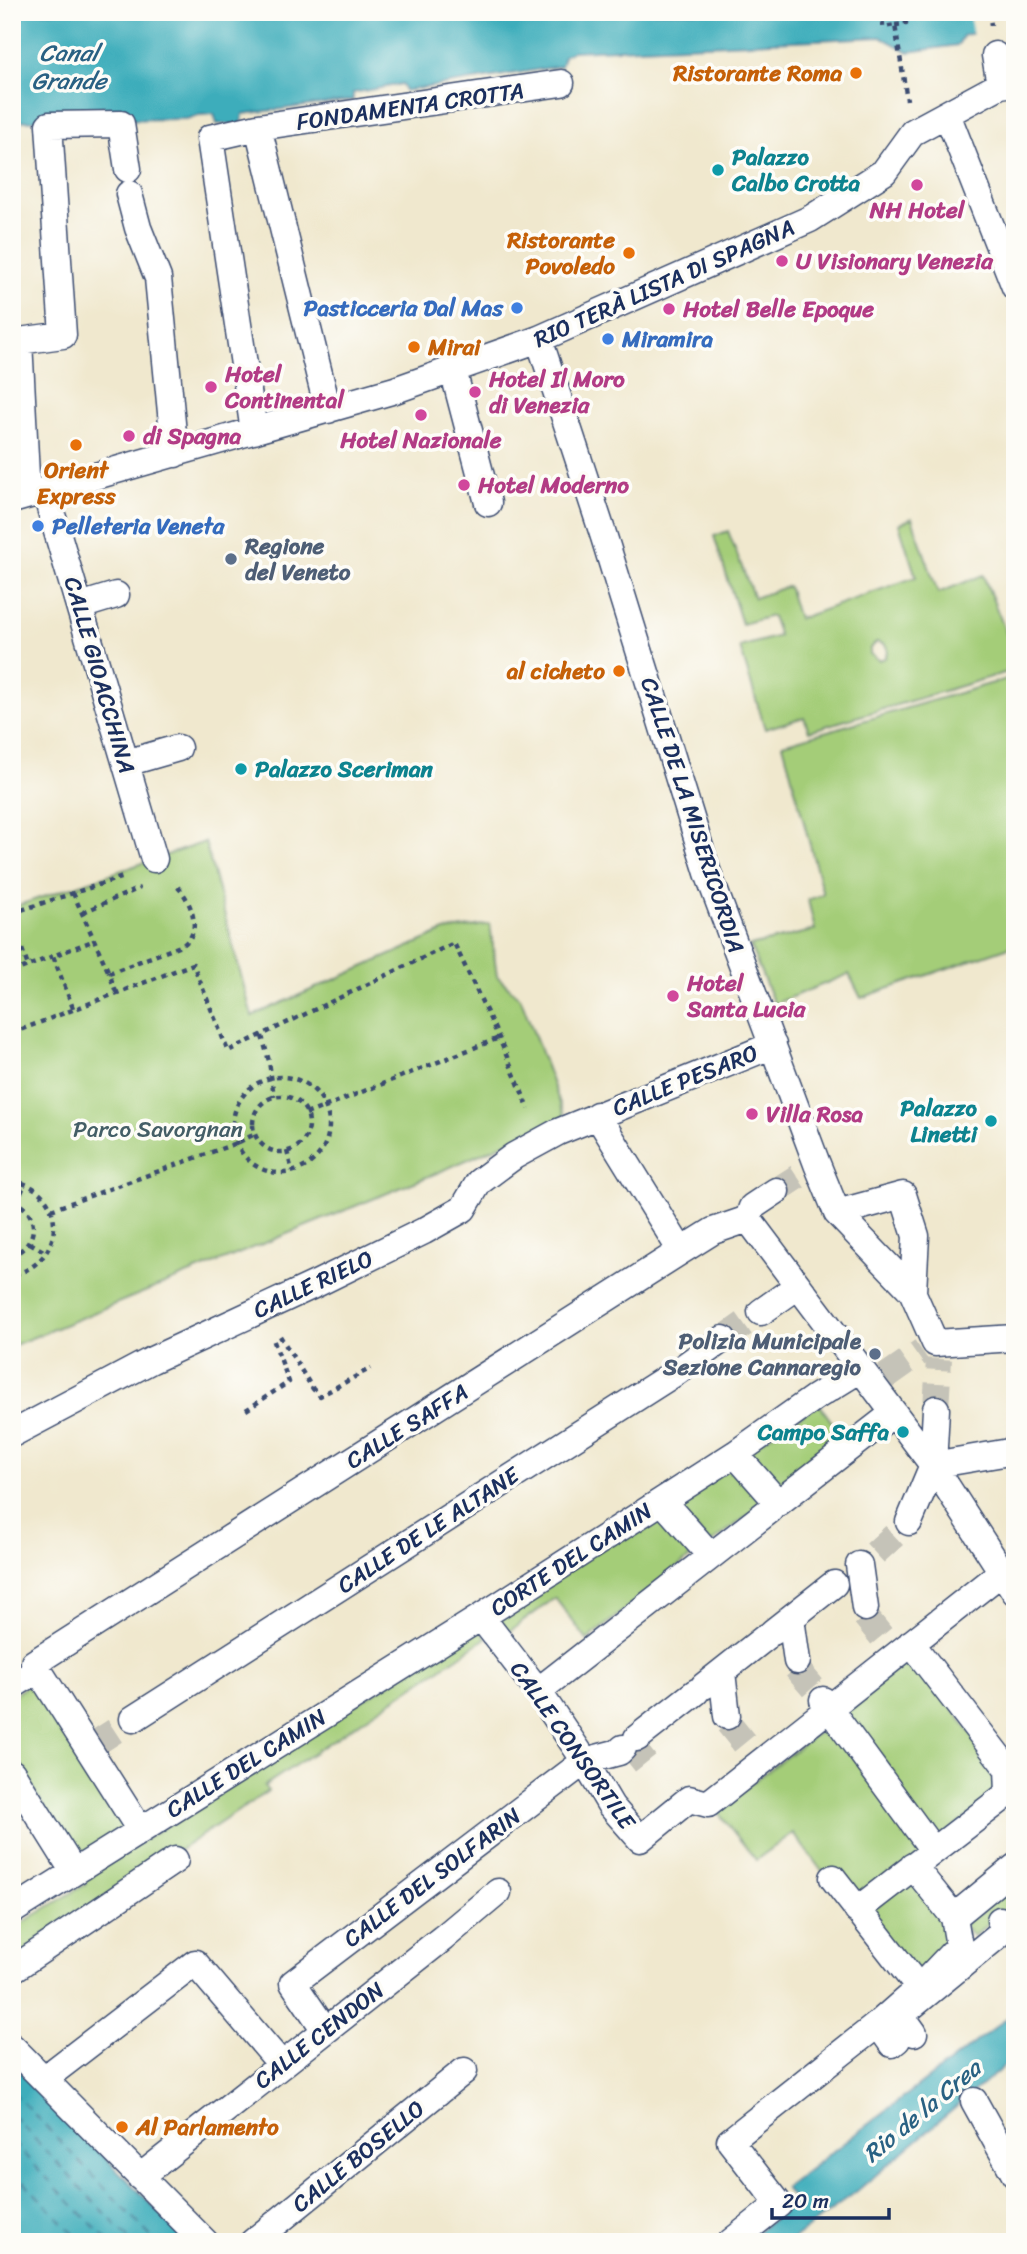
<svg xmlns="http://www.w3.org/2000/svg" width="1027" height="2254" font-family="Sriracha,sans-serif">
	<rect width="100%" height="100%" fill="#fdfcf7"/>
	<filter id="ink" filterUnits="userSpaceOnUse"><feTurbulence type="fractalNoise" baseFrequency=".0143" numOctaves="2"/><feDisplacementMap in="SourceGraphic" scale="14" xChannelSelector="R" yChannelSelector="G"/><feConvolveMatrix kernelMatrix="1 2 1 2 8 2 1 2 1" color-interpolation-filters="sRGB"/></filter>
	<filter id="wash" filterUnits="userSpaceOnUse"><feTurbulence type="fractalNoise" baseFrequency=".00686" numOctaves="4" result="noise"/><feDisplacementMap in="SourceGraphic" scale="28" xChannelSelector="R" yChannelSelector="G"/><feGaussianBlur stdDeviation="1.57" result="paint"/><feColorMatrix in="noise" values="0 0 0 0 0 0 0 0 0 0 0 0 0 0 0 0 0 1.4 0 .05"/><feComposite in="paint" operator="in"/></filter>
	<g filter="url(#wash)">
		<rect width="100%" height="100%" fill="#f0e8ce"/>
		<path fill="#a4cd78" stroke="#607e6b" stroke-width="2" fill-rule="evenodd" d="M912 518 938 593 983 575 1015 655 1006 660 1011 671 809 731 804 717 765 729 740 647 779 636 772 616 742 624 714 536 728 531 754 598 788 586 798 619 916 577 899 524ZM877 642 885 645 888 650 885 658 879 660 870 654V648Z
			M1007 679 1015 698V945L861 998 849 974 774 1004 750 946 815 930 808 900 823 894 783 744Z
			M205 842 252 1016 445 931 490 924 497 976 521 999 565 1117 439 1172 12 1346 13 907Z
			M819 1404 844 1439 776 1491 745 1452Z
			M732 1463 767 1501 710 1544 671 1502Z
			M659 1507 698 1551 587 1640 555 1598 507 1633 494 1615Z
			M478 1627 486 1638 264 1786 268 1791 20 1956 12 1943V1929L86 1884 83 1879Z
			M913 1654 1002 1776V1789L936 1842 840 1715Z
			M36 1680 129 1826 78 1859 12 1757V1696Z
			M832 1722 926 1851 857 1904 827 1878 793 1833 756 1860 716 1810Z
			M911 1874 945 1917 948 1940 915 1977 868 1915Z
			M1015 1878V1902L973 1936 961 1921Z"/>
		<path fill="#3eadbb" stroke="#2c6e8c" stroke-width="2" d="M12 12H1015V30L969 34 963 36 958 45 909 52 881 37 573 51 564 56 561 66 405 91 402 84 353 93V100L243 114 242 124H217L214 114 201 115 186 119 12 121Z
			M1015 2012V2057L857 2191 789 2242H744L796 2202 785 2188Z
			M12 2064 189 2242H12Z"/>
		<path fill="#f0e8ce" d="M969 12H1011L1014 33 973 37Z"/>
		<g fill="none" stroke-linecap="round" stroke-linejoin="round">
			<path stroke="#296183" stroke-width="2" stroke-dasharray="9 7" stroke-linecap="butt" d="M12 2091 156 2242
				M12 2115 132 2242
				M12 2142 109 2242
				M12 2170 82 2242"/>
		</g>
	</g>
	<g filter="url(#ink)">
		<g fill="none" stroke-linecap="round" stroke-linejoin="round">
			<path stroke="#c5c3b8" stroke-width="26" stroke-dasharray="26 13" stroke-linecap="butt" d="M776 1191 799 1176
				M723 1339 761 1312
				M885 1377 922 1351
				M936 1409 939 1359
				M875 1553 909 1522
				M865 1616 886 1642
				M796 1668 819 1695
				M728 1723 749 1749
				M629 1743 653 1773
				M93 1745 133 1719"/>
			<defs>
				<path id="pedestrian" d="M995 55 1000 85
					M947 114 1015 287
					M258 127 328 410
					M129 194 138 228 158 278 175 454
					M539 339 604 537 708 873 817 1164 837 1213 912 1291 935 1343 1015 1338
					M453 370 488 503
					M254 431 210 138 258 127 561 83
					M45 491 154 859
					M27 495 19 341 63 335 49 125 121 124 128 169
					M12 500 395 390 539 339 810 219 884 172 913 132 1000 85 1015 83
					M80 606 116 595
					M126 763 178 748
					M597 1115 681 1251
					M837 1213 903 1195 916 1236 913 1292
					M748 1219 933 1465 1015 1592
					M748 1219 752 1207 776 1191
					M761 1312 798 1286
					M12 1434 152 1360 318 1283 424 1231 463 1209 479 1182 514 1156 558 1132 773 1045
					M735 1454 772 1496
					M933 1465 1015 1451
					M662 1501 711 1556
					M778 1503 894 1413
					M909 1522 933 1465 936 1409
					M859 1565 865 1608
					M481 1617 538 1691 579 1752 611 1806 640 1839 689 1799 708 1804 1003 1571
					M791 1618 797 1661
					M773 1632 834 1584
					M911 1643 1008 1769
					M722 1672 727 1716
					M12 1686 39 1669
					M704 1686 766 1637
					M538 1691 770 1510
					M823 1700 933 1850
					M133 1719 678 1371 723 1339
					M637 1738 696 1692
					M12 1773 74 1872
					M140 1830 34 1663 681 1251 713 1231 748 1219
					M833 1878 919 1988
					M857 1910 1009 1793 1008 1769 1015 1763
					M12 1911 481 1617 735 1454 814 1398 861 1369
					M954 1917 1015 1867
					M12 1970 175 1860
					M878 2024 892 2044 897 2040
					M325 2030 293 1983 585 1761 619 1752 623 1748
					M914 2033 901 2015 1006 1929 1000 1920
					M12 2047 205 2242
					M44 2079 195 1963 281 2064
					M974 2101 1015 2175
					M140 2177 443 1938 498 1892
					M253 2242 464 2071
					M731 2242 779 2204 730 2141 878 2024 919 1988 959 1946 954 1917 913 1866"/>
			</defs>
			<use href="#pedestrian" stroke="#3b4b6f" stroke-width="29"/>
			<path stroke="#3b4b6f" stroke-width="4.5" stroke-dasharray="5 5" stroke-linecap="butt" d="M882 12 883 27 895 25 907 100
				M989 12 991 25
				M895 25 906 24 905 12
				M73 893 109 973
				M83 912 140 888
				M12 913 126 876
				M12 921 28 966 53 956
				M12 972 28 966
				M116 992 109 973 183 945C188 941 191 938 193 931 197 917 186 892 174 884
				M73 1008 53 956 95 940
				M12 1033 193 964 228 1051 454 943 499 1038 529 1109
				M262 1036 269 1061 274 1097
				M233 1125a48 48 0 1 1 96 0a48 48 0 1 1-96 0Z
				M253 1124a28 28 0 1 1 56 0a28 28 0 1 1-56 0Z
				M306 1114 499 1038
				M287 1151 292 1171
				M12 1181C69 1188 67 1263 12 1275
				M12 1201C41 1211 39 1245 12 1255
				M17 1202 25 1184
				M51 1210 237 1143 255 1134
				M30 1243 47 1253
				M280 1336 313 1389 320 1396 371 1368
				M246 1410 289 1382 273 1339"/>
			<use href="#pedestrian" stroke="#fff" stroke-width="26"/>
		</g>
	</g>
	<g fill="#e8710a" stroke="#fdfcf7" stroke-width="2.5">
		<circle cx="856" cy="73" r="7"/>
		<circle cx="629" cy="253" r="7"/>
		<circle cx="414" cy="347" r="7"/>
		<circle cx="76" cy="445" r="7"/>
		<circle cx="619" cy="671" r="7"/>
		<circle cx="122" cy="2127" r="7"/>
	</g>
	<g fill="#0f9aa8" stroke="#fdfcf7" stroke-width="2.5">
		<circle cx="718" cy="170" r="7"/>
		<circle cx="241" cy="769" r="7"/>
		<circle cx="991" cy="1121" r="7"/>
		<circle cx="903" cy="1432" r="7"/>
	</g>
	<g fill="#d1479c" stroke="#fdfcf7" stroke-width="2.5">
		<circle cx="917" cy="185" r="7"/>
		<circle cx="782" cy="261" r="7"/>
		<circle cx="669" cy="309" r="7"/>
		<circle cx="211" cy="387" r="7"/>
		<circle cx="475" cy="392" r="7"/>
		<circle cx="421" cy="415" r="7"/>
		<circle cx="129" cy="436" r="7"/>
		<circle cx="464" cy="485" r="7"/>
		<circle cx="673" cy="996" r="7"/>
		<circle cx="752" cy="1114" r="7"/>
	</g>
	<g fill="#3f7fe0" stroke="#fdfcf7" stroke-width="2.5">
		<circle cx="517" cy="308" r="7"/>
		<circle cx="608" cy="339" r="7"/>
		<circle cx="38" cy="526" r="7"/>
	</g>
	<g fill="#5c6f8a" stroke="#fdfcf7" stroke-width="2.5">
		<circle cx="231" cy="559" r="7"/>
		<circle cx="875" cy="1354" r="7"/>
	</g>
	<g text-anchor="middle" stroke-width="7" stroke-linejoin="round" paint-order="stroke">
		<g font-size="23" font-weight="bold" fill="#c56008" stroke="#fdfcf7" text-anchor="end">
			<text x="842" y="81">Ristorante Roma</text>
			<text x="615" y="248">Ristorante<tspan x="615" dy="26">Povoledo</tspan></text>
			<text x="428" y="355" text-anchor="start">Mirai</text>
			<text x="76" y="478" text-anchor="middle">Orient<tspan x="76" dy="26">Express</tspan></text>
			<text x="605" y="679">al cicheto</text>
			<text x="136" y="2135" text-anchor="start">Al Parlamento</text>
		</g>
		<g font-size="23" fill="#1b2f5e" stroke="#fdfcf7">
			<text transform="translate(410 106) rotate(-8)" y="8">FONDAMENTA CROTTA</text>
			<text transform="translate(664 283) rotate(-24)" y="8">RIO TERÀ LISTA DI SPAGNA</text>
			<text transform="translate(100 675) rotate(74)" y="8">CALLE GIOACCHINA</text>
			<text transform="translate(693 815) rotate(72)" y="8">CALLE DE LA MISERICORDIA</text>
			<text transform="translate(685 1080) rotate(-22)" y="8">CALLE PESARO</text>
			<text transform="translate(313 1284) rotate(-25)" y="8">CALLE RIELO</text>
			<text transform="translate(407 1426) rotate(-32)" y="8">CALLE SAFFA</text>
			<text transform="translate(428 1530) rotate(-33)" y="8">CALLE DE LE ALTANE</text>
			<text transform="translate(571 1559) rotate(-33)" y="8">CORTE DEL CAMIN</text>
			<text transform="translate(573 1745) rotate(55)" y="8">CALLE CONSORTILE</text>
			<text transform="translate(246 1763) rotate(-32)" y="8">CALLE DEL CAMIN</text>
			<text transform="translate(432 1877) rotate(-37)" y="8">CALLE DEL SOLFARIN</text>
			<text transform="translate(319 2035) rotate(-38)" y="8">CALLE CENDON</text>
			<text transform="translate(358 2156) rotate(-39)" y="8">CALLE BOSELLO</text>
		</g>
		<g font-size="23" font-weight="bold" fill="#0d838f" stroke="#fdfcf7" text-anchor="start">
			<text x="732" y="165">Palazzo<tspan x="732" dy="26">Calbo Crotta</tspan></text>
			<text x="255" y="777">Palazzo Sceriman</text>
			<text x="977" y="1116" text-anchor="end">Palazzo<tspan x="977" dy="26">Linetti</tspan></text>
			<text x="889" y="1440" text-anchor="end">Campo Saffa</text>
		</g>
		<g font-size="23" font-weight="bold" fill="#b23c85" stroke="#fdfcf7" text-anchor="start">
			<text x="917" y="218" text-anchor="middle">NH Hotel</text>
			<text x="796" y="269">U Visionary Venezia</text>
			<text x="683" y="317">Hotel Belle Epoque</text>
			<text x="225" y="382">Hotel<tspan x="225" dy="26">Continental</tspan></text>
			<text x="489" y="387">Hotel Il Moro<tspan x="489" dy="26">di Venezia</tspan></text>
			<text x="143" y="444">di Spagna</text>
			<text x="421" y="448" text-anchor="middle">Hotel Nazionale</text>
			<text x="478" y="493">Hotel Moderno</text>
			<text x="687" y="991">Hotel<tspan x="687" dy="26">Santa Lucia</tspan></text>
			<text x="766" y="1122">Villa Rosa</text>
		</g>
		<g font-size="23" font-weight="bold" fill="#366cbe" stroke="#fdfcf7" text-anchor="start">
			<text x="503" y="316" text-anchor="end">Pasticceria Dal Mas</text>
			<text x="622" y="347">Miramira</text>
			<text x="52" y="534">Pelleteria Veneta</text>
		</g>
		<g font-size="23" font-weight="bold" fill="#4e5e75" stroke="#fdfcf7" text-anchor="start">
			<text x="245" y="554">Regione<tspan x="245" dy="26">del Veneto</tspan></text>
			<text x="861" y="1349" text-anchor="end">Polizia Municipale<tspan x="861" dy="26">Sezione Cannaregio</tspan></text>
		</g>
		<g font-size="23" fill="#445e66" stroke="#fdfcf7">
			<text x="158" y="1137">Parco Savorgnan</text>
		</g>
		<g font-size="24" font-style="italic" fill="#296183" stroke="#fdfcf7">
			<text x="69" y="61">Canal<tspan x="69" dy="28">Grande</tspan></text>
			<text transform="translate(922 2111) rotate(-40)" y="8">Rio de la Crea</text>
		</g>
	</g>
	<rect width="1027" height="2254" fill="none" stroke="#fdfcf7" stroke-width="42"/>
	<path d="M772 2208v10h117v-10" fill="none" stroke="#1b2f5e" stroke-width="3.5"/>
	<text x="782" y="2208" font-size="21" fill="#1b2f5e" stroke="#fdfcf7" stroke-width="5" paint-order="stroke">20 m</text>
</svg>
